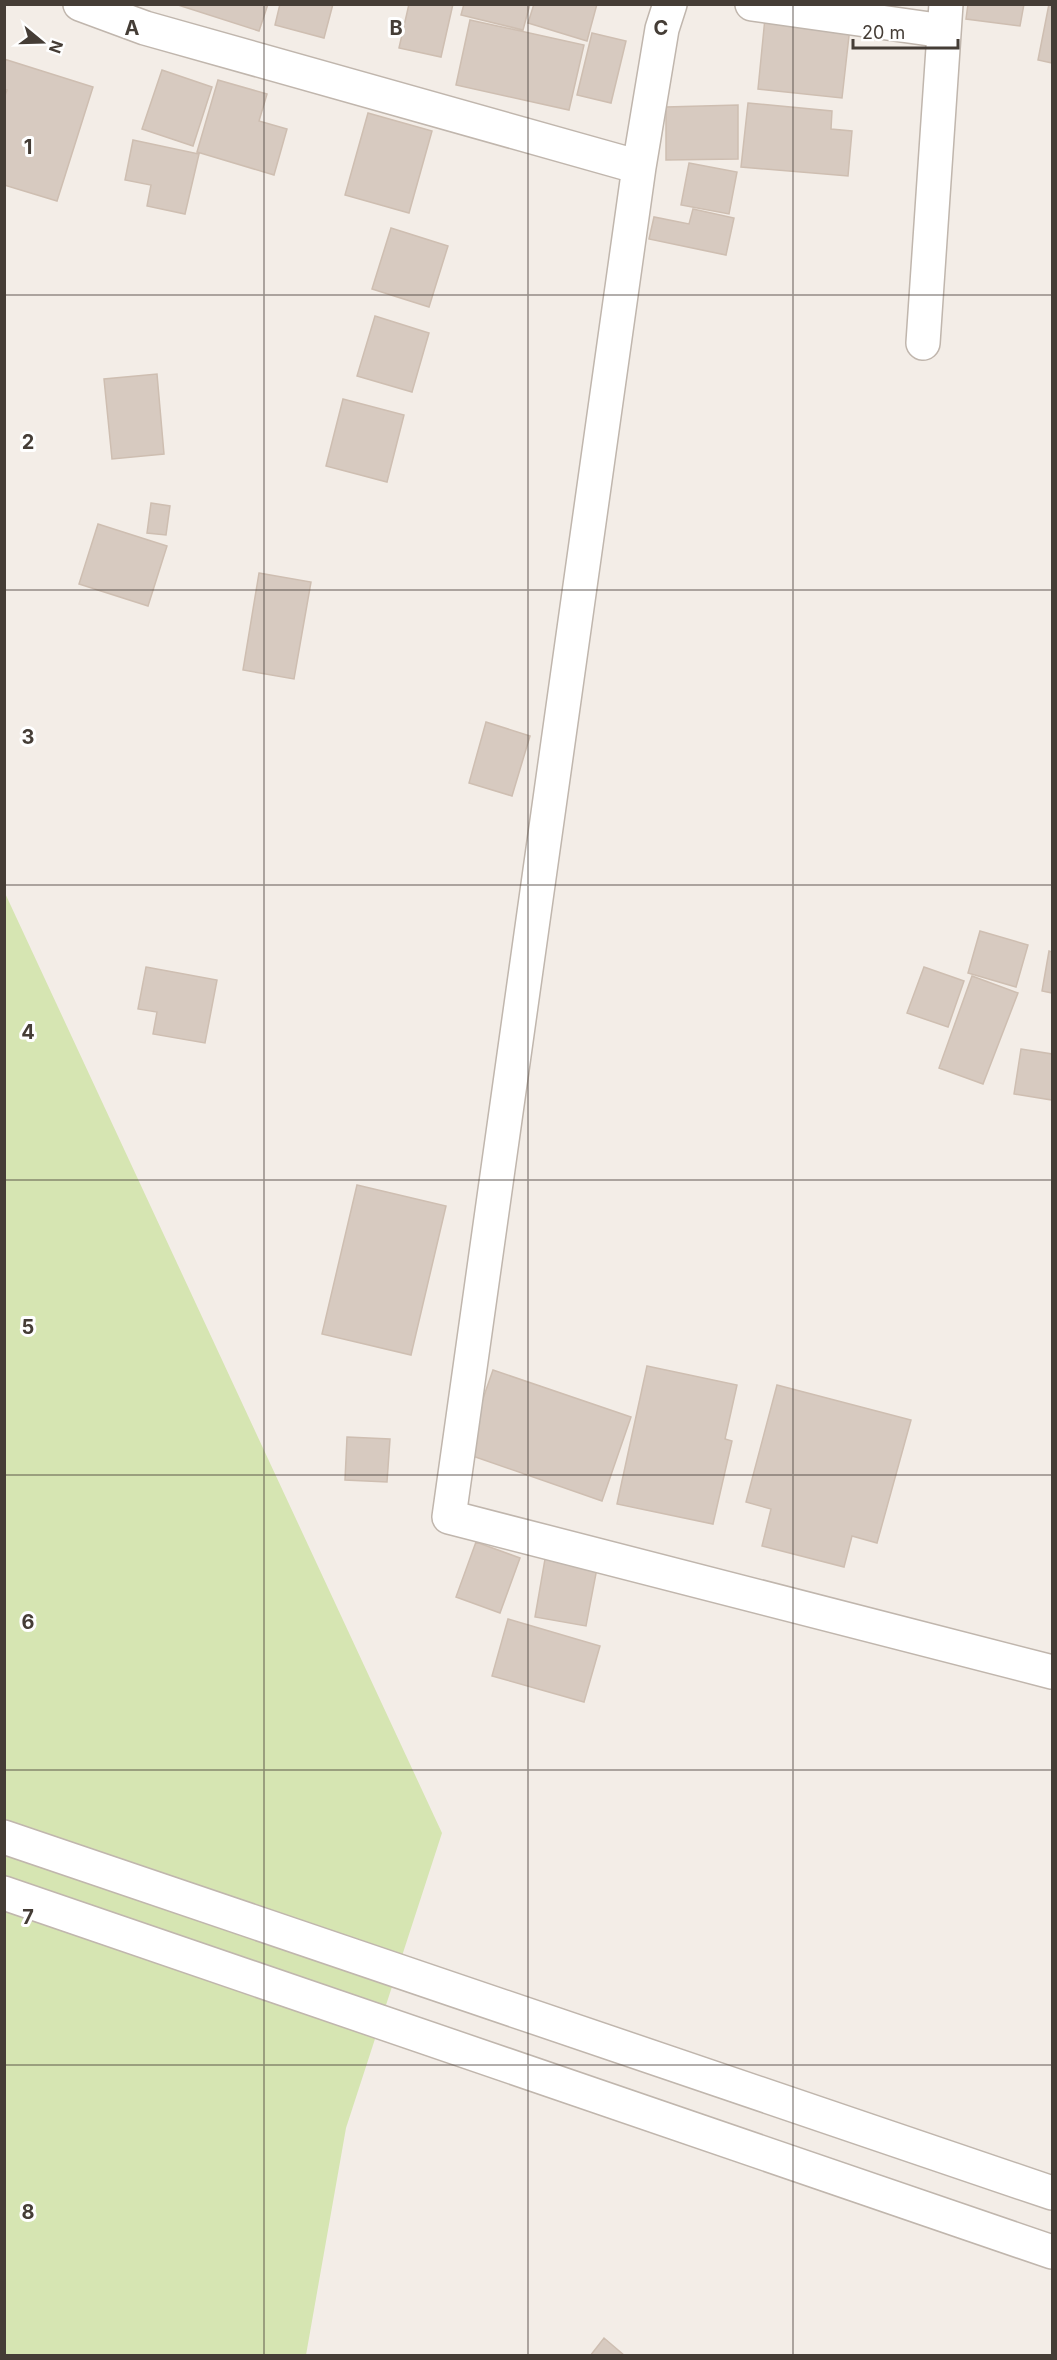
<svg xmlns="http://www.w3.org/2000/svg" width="1057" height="2360" font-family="Inter,sans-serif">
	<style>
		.green { fill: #d6e5b2 }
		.building { fill: #d7cac0; stroke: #cebeb1; stroke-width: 1.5 }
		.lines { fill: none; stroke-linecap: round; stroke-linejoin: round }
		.minor-casing { stroke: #c0b6ad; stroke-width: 36 }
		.tertiary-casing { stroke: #c0b6ad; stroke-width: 36 }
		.minor { stroke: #fff; stroke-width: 33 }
		.tertiary { stroke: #fff; stroke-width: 33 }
		.grid { fill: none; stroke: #453d36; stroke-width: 1.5; stroke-opacity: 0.55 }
		.grid-label { font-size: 20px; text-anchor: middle; font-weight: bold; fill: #453d36; stroke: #fff; stroke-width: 6; stroke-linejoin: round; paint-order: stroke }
	</style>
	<rect width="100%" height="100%" fill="#f3ede7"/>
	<path class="green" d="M4,891L442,1833L346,2128L306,2355H5Z"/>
	<path class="building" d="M175,4H268L259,31Z
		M280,4H333L324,38L275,25Z
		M409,4H453L441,57L399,48Z
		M464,4H530L523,30L461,15Z
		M534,4H597L587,41L528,23Z
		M968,4H1024L1020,26L966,19Z
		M1049,4H1052V63L1038,60Z
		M765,18L850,27L842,98L758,89Z
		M470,20L584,45L569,110L456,85Z
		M592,33L626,41L611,103L577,95Z
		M4,59L93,87L57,201L4,185V98L7,90L4,89Z
		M162,70L212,87L193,146L142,129Z
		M218,80L267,94L259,121L287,129L274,175L197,152Z
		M748,103L832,111L831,129L852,131L848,176L741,167Z
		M738,105V159L666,160V107Z
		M368,113L432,131L409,213L345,195Z
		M133,140L199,154L185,214L147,206L151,185L125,180Z
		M689,163L737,172L729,214L681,205Z
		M693,209L734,218L726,255L649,239L654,217L689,224Z
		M391,228L448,246L429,307L372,289Z
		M375,316L429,333L412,392L357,376Z
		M157,374L164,454L112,459L104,379Z
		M343,399L404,415L387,482L326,466Z
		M151,503L170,506L166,535L147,533Z
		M98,524L167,546L148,606L79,584Z
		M259,573L311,582L294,679L243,670Z
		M486,722L530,736L512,796L469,783Z
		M980,931L1028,945L1016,987L968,973Z
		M1049,951L1052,952V993L1042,991Z
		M146,967L217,980L205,1043L153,1034L157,1012L138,1009Z
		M924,967L964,981L948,1027L907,1013Z
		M972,976L1018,993L983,1084L939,1068Z
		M1021,1049L1052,1054V1100L1014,1094Z
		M357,1185L446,1206L411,1355L322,1334Z
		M647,1366L737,1385L725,1439L732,1441L713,1524L617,1504Z
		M493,1370L631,1417L602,1501L464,1453Z
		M777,1385L911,1420L877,1543L852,1536L844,1567L762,1546L771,1509L746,1502Z
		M347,1437L390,1439L387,1482L345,1480Z
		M476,1542L520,1558L500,1613L456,1597Z
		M545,1559L597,1568L586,1626L535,1617Z
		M508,1619L600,1646L584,1702L492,1676Z
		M604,2338L625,2356H590Z"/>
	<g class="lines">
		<defs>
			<path id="minor" d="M80,4L145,28L639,167
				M670,4L662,29L639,167L449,1517L1052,1672
				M752,4L944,31
				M923,343L946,4"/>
			<path id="tertiary" d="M4,1837L1052,2193
				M4,1893L1052,2252"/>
		</defs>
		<use href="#minor" class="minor-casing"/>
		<use href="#tertiary" class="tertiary-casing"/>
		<use href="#minor" class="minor"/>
		<use href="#tertiary" class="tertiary"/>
	</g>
	<path class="grid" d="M264,4V2356M528,4V2356M793,4V2356M4,295H1052M4,590H1052M4,885H1052M4,1180H1052M4,1475H1052M4,1770H1052M4,2065H1052"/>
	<g class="grid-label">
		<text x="132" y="35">A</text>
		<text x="396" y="35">B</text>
		<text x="661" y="35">C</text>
		<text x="28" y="154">1</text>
		<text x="28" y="449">2</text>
		<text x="28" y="744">3</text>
		<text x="28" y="1039">4</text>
		<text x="28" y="1334">5</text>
		<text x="28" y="1629">6</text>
		<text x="28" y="1924">7</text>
		<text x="28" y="2219">8</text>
	</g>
	<rect width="1057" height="2360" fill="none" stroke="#453d36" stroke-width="12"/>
	<g transform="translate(42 42) rotate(109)" stroke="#ffffff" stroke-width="4.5" paint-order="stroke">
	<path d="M0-4.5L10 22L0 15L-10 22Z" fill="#453d36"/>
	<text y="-9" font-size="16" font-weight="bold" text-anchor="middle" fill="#453d36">N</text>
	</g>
	<path d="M853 39v9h105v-9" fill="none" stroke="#453d36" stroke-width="3"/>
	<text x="862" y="39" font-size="18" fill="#453d36" stroke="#ffffff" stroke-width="4.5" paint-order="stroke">20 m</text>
</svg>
